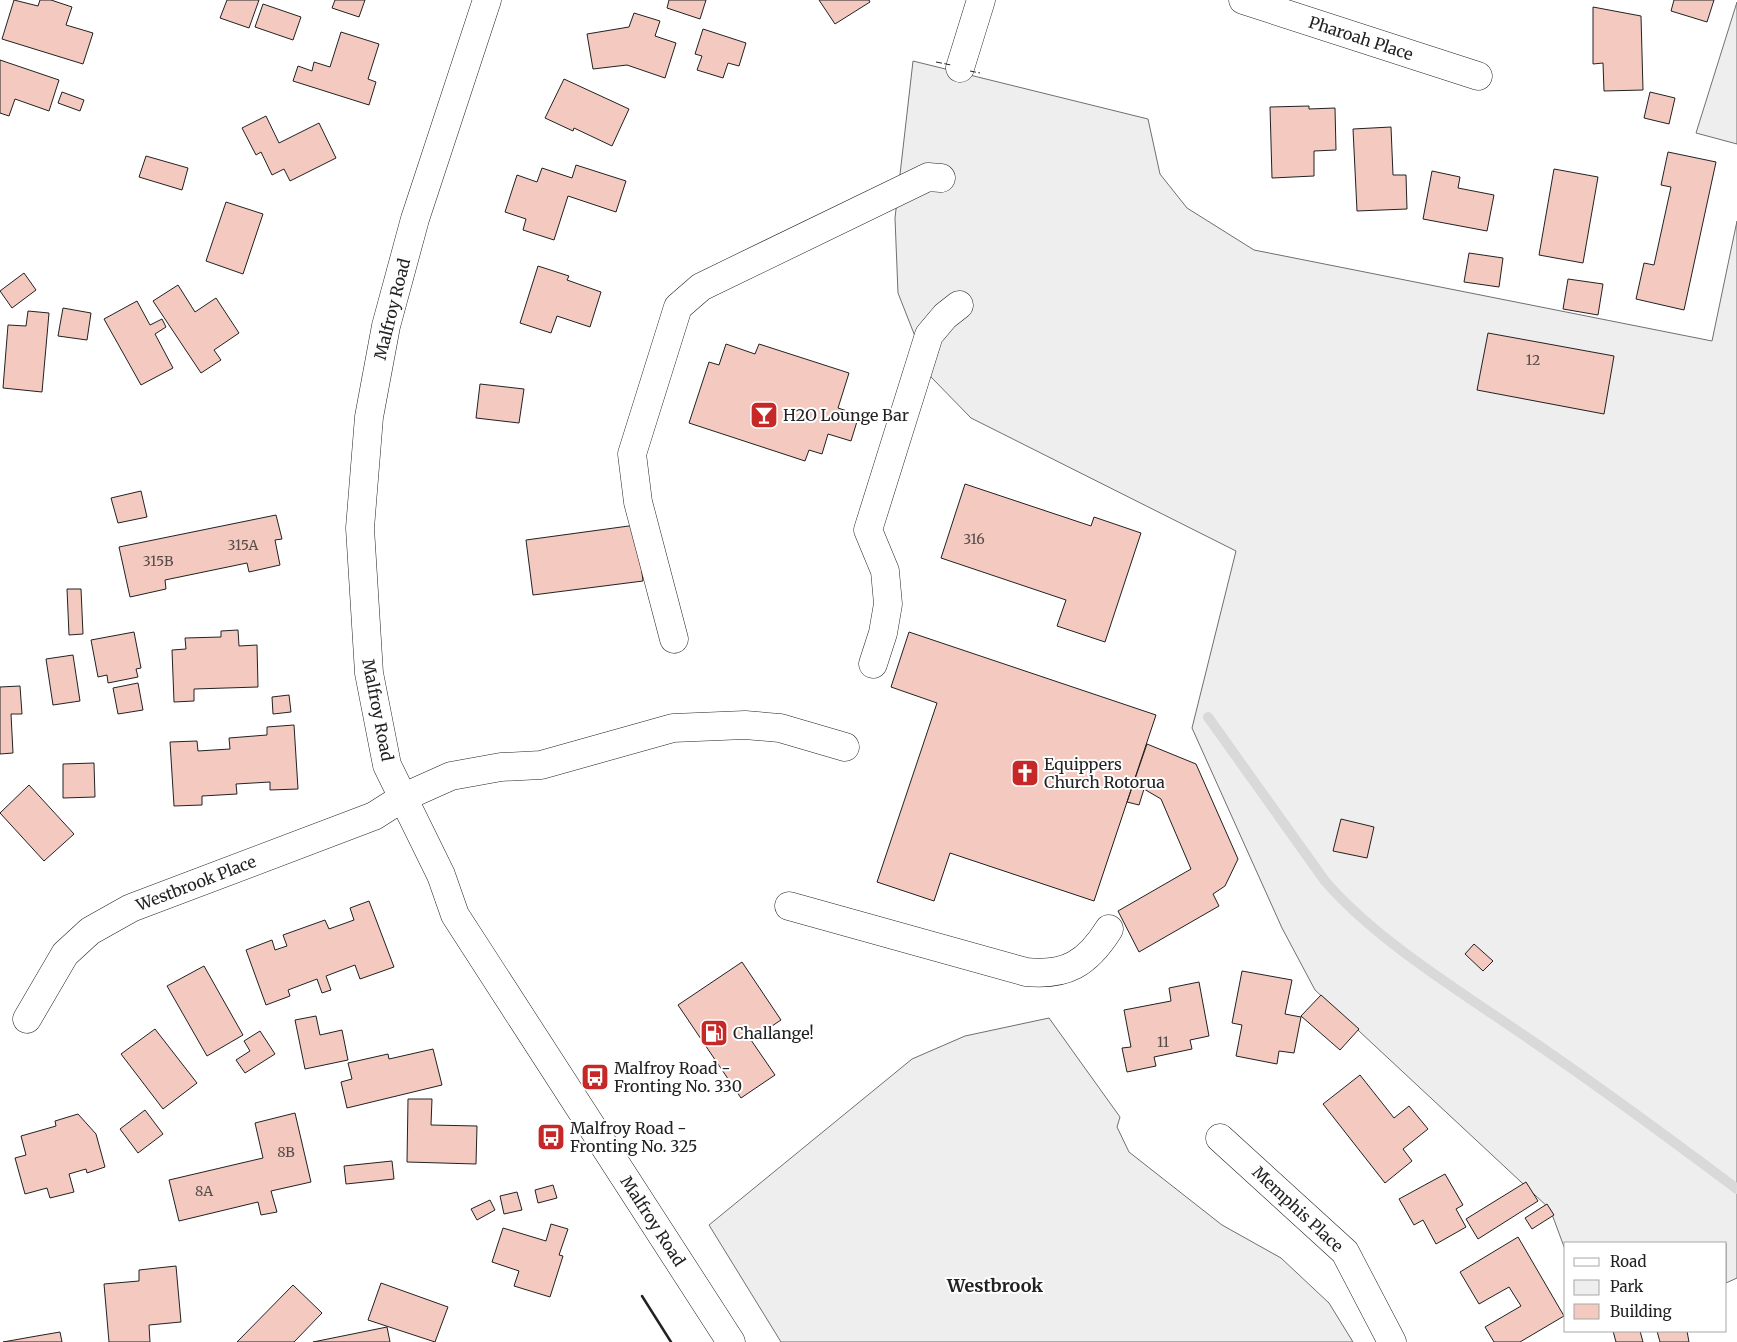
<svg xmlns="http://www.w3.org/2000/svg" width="1737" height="1342" font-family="Merriweather,serif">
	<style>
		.green { fill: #eee; stroke: #6f6f6f }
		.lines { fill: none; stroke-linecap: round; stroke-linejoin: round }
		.stream { stroke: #d9d9d9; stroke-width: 10 }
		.building { fill: #f3c9c0; stroke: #222 }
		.minor-casing { stroke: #222; stroke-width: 29 }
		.major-casing { stroke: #222; stroke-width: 29 }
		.minor { stroke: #fff; stroke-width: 28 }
		.major { stroke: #fff; stroke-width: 28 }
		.fence { stroke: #222; stroke-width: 1; stroke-dasharray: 6 2.5; stroke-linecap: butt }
		.wall { stroke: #222; stroke-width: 2.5 }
		.labels { text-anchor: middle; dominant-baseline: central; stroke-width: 4; stroke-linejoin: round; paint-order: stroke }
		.number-label { font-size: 14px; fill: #564c4a }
		.street-label { font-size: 16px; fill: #222; stroke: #fff }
		.poi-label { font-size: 16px; fill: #222; stroke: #fff; text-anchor: start }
		.neighbourhood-label { font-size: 18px; font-weight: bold; fill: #222; stroke: #fff }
	</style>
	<rect width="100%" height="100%" fill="#fff"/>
	<path class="green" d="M1737,2V144L1696,133Z
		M913,61L1148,119L1160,174L1187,208L1254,250L1712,341L1737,221V1278L1726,1283V1243H1566V1252L1550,1209L1315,990L1282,928L1192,728L1236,551L971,418L931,377L898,293L895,218Z
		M1049,1018L1120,1117L1117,1127L1129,1152L1222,1225L1281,1258L1329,1303L1353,1342H781L709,1225L912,1059L965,1036Z"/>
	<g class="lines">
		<path class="stream" d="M1208,717L1325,881C1375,939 1455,988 1519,1032C1593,1082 1665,1135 1737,1189"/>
	</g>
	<path class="building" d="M14,0L38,6L40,0H51L72,7L66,25L93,33L83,64L2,39Z
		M227,0H259L249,28L220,18Z
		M335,0H365L359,17L332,8Z
		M669,0H706L700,19L667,8Z
		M819,0H869L870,2L835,24Z
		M1674,0H1714L1707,22L1671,11Z
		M263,4L301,17L293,40L255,27Z
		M1593,7L1641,16L1643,90L1604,91L1603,63L1593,64Z
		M634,13L660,21L655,36L676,43L665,78L627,65L593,69L587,34L629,27Z
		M703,29L746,43L739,66L728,63L723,78L697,70L702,56L695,54Z
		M341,32L379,44L368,79L376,82L369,105L293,81L298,66L312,71L314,62L330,67Z
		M0,60L59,80L49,111L15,99L9,116L0,113Z
		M564,79L629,109L612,146L574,128L573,131L545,118Z
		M62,92L84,100L80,111L58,103Z
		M1650,92L1675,98L1669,124L1644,118Z
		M1309,106V109L1335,108L1336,150L1314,151V176L1272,178L1270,107Z
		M266,116L279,143L319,123L336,158L290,181L284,169L272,175L261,152L256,155L242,128Z
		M1391,127L1393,175H1406L1407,209L1357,211L1353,129Z
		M1668,152L1716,162L1684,310L1636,299L1644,263L1654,265L1671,187L1661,185Z
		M146,156L188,168L182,190L139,177Z
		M576,165L626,181L616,212L568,196L554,240L523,230L526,219L505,212L517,175L537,182L542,168L572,178Z
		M1554,169L1598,177L1583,263L1539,255Z
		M1432,171L1460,177L1458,188L1494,195L1487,231L1423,219Z
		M226,202L263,214L243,274L206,261Z
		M1469,253L1503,258L1499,287L1464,282Z
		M538,266L569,276L567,280L601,292L590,327L557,316L551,333L520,323Z
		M24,273L36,290L12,308L0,291Z
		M1568,279L1603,284L1598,315L1563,309Z
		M178,285L195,312L216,298L239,333L214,350L221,360L201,373L153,301Z
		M137,301L150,325L162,319L166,327L155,334L173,368L141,385L104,319Z
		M63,308L91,313L87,340L58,336Z
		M28,311L49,313L42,392L3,388L8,325L26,326Z
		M1488,333L1614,356L1604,414L1477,390Z
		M726,344L755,354L759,344L849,373L838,408L859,415L851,441L828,434L822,454L809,450L805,461L689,423L709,362L719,365Z
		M480,384L524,389L519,423L476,418Z
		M965,484L1091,526L1094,517L1141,533L1105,642L1057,626L1066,600L941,558Z
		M141,491L147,517L118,523L111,498Z
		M276,515L282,539L275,540L280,565L249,572L247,563L165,580L166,589L130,597L119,547Z
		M636,525L643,581L533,595L526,540Z
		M67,589H81L83,634L69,635Z
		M238,630L239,646L257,645L258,687L194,689V701L174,702L172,650L186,649L185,638L221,637V631Z
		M134,632L141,668L136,669L138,677L108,683L107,675L98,677L91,640Z
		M909,632L1156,715L1094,901L950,853L934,901L877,882L937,703L891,687Z
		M73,655L80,701L53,705L46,659Z
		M138,683L143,710L118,714L113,688Z
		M20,686L22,714H11L13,753L0,754V687Z
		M289,695L291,712L273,714L272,697Z
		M294,725L298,789L270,790V782L236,784L237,794L202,796V805L174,806L170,742L197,741L198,751L230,749L229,738L267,735V727Z
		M1147,744L1196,764L1238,859L1225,886L1213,894L1219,906L1139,952L1118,911L1191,869L1161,799L1144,789L1139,805L1127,802Z
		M94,763L95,797L63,798V764Z
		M29,785L74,834L44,861L0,813Z
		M1341,819L1374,827L1367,858L1333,851Z
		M369,901L394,967L360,979L355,965L326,976L331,990L322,993L317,979L288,990L290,996L266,1005L246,950L272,940L275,950L287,946L283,935L325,920L329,929L354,920L350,908Z
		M1474,944L1493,961L1483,971L1465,954Z
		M742,962L781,1020L751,1040L775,1075L741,1098L678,1005Z
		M204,966L243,1035L207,1056L167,986Z
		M1242,971L1292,980L1285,1014L1301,1017L1294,1053L1279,1051L1277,1064L1236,1056L1242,1025L1232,1023Z
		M1199,982L1209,1036L1190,1040L1192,1049L1154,1057L1156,1066L1127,1072L1122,1048L1131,1047L1124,1010L1171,1001L1169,988Z
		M1321,995L1359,1029L1340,1050L1301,1016Z
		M316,1016L320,1035L342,1030L348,1060L305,1069L295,1020Z
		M155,1029L197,1083L163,1109L121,1054Z
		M260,1031L275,1054L245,1073L236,1060L250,1051L244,1041Z
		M433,1049L442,1085L347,1108L341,1082L352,1079L348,1063L388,1054L389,1059Z
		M1360,1075L1394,1118L1409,1106L1428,1129L1403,1149L1412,1161L1385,1183L1323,1104Z
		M408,1099H432L431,1125L477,1126L476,1164L407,1162Z
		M145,1110L163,1134L138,1153L120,1129Z
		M295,1113L311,1182L271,1191L277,1212L261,1215L258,1202L179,1221L169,1180L263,1158L255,1123Z
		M78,1114L96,1134L105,1167L87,1173L86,1169L69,1174L74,1192L50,1198L47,1188L25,1194L15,1158L26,1155L21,1136L56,1126L55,1121Z
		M392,1161L394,1179L346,1184L344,1166Z
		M1445,1174L1463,1205L1456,1209L1466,1227L1436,1244L1423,1220L1414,1225L1399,1199Z
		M1526,1182L1538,1201L1478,1239L1466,1219Z
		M553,1185L557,1198L538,1203L535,1190Z
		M517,1192L522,1210L504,1214L500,1196Z
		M490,1200L495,1210L477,1220L471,1209Z
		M1547,1204L1554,1215L1532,1229L1525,1218Z
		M551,1224L568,1229L559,1255L563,1256L550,1297L514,1286L519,1271L492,1262L503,1228L546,1241Z
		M1518,1237L1564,1316L1520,1342H1494L1485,1327L1521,1306L1509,1287L1479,1304L1460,1272Z
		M176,1266L181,1322L149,1325L150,1342H109L104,1284L139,1281V1270Z
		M381,1283L448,1307L435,1342L368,1320Z
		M293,1285L322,1313L294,1342H237Z
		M387,1327L390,1342H313Z
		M1613,1331H1640L1643,1342H1616Z
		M1657,1331H1687L1689,1342H1660Z
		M60,1332L62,1342H3L31,1337Z"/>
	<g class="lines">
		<defs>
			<path id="minor" d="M1243,0L1478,76
				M960,68L981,0
				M674,639L638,502L632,454L678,307L701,287L928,177L941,178
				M873,664L883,633L888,604L885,571L868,530L929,335L945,316L959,305
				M789,906L1026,972C1066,976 1087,964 1109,929
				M27,1019L65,954L90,931L131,908L374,816L404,797L451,776L501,767L541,765L673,728L745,725L780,728L845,747
				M1220,1138L1345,1252L1392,1342"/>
			<path id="major" d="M487,0L415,219L386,326L369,417L360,528L369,673L387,765L441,875L455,915L731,1342"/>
		</defs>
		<use href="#minor" class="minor-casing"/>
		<use href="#major" class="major-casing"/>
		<use href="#minor" class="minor"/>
		<use href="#major" class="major"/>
		<path class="fence" d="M936,62L951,65
			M970,71L980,73"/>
		<path class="wall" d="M642,1296L671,1342"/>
	</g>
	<defs>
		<symbol id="bar-square" viewBox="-11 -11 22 22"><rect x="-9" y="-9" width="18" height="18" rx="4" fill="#c62828" stroke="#fff"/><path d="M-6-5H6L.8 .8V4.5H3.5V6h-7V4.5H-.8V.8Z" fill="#fff"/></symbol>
		<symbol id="church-square" viewBox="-11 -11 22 22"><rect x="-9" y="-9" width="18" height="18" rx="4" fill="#c62828" stroke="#fff"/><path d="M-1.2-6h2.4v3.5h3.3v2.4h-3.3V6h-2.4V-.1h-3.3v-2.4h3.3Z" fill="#fff"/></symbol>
		<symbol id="fuel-square" viewBox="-11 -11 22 22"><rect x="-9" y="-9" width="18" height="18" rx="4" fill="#c62828" stroke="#fff"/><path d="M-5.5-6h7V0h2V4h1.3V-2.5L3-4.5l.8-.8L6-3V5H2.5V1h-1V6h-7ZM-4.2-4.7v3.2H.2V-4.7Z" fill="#fff"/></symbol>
		<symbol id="bus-square" viewBox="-11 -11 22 22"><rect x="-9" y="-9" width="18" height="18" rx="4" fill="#c62828" stroke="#fff"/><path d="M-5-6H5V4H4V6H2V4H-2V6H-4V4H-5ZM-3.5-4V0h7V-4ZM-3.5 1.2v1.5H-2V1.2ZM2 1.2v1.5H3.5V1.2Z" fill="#fff"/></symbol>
	</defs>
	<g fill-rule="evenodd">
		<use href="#bar-square" x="748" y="399" width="32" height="32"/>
		<use href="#church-square" x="1009" y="757" width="32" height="32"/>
		<use href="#fuel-square" x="698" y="1017" width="32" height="32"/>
		<use href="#bus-square" x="579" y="1061" width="32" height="32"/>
		<use href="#bus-square" x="535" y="1121" width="32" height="32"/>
	</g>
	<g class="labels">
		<g class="number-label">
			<text x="1533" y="360">12</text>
			<text x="974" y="539">316</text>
			<text x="243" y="545">315A</text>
			<text x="158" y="561">315B</text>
			<text x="1163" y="1042">11</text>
			<text x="286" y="1152">8B</text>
			<text x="204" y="1191">8A</text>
		</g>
		<g class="street-label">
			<text transform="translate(1361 38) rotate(18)">Pharoah Place</text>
			<text transform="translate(392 309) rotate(-76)">Malfroy Road</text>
			<text transform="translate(378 710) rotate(79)">Malfroy Road</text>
			<text transform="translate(196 883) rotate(-21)">Westbrook Place</text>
			<text transform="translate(1298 1209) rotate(43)">Memphis Place</text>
			<text transform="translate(653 1221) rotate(57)">Malfroy Road</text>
		</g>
		<g class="poi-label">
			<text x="783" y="415">H2O Lounge Bar</text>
			<text x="1044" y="764">Equippers<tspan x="1044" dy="18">Church Rotorua</tspan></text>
			<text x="733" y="1033">Challange!</text>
			<text x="614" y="1068">Malfroy Road -<tspan x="614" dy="18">Fronting No. 330</tspan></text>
			<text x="570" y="1128">Malfroy Road -<tspan x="570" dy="18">Fronting No. 325</tspan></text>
		</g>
		<g class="neighbourhood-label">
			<text x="995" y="1285">Westbrook</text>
		</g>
	</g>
	<rect x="1564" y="1242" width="162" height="90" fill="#ffffff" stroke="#a7a7a7"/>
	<rect x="1574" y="1258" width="25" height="8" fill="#ffffff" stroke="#a7a7a7"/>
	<text x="1610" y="1267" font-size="15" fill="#222222">Road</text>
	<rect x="1574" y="1280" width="25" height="15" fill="#eeeeee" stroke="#a7a7a7"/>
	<text x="1610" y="1292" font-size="15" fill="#222222">Park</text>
	<rect x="1574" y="1304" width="25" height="15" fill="#f3c9c0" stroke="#a7a7a7"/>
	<text x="1610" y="1317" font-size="15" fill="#222222">Building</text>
</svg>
